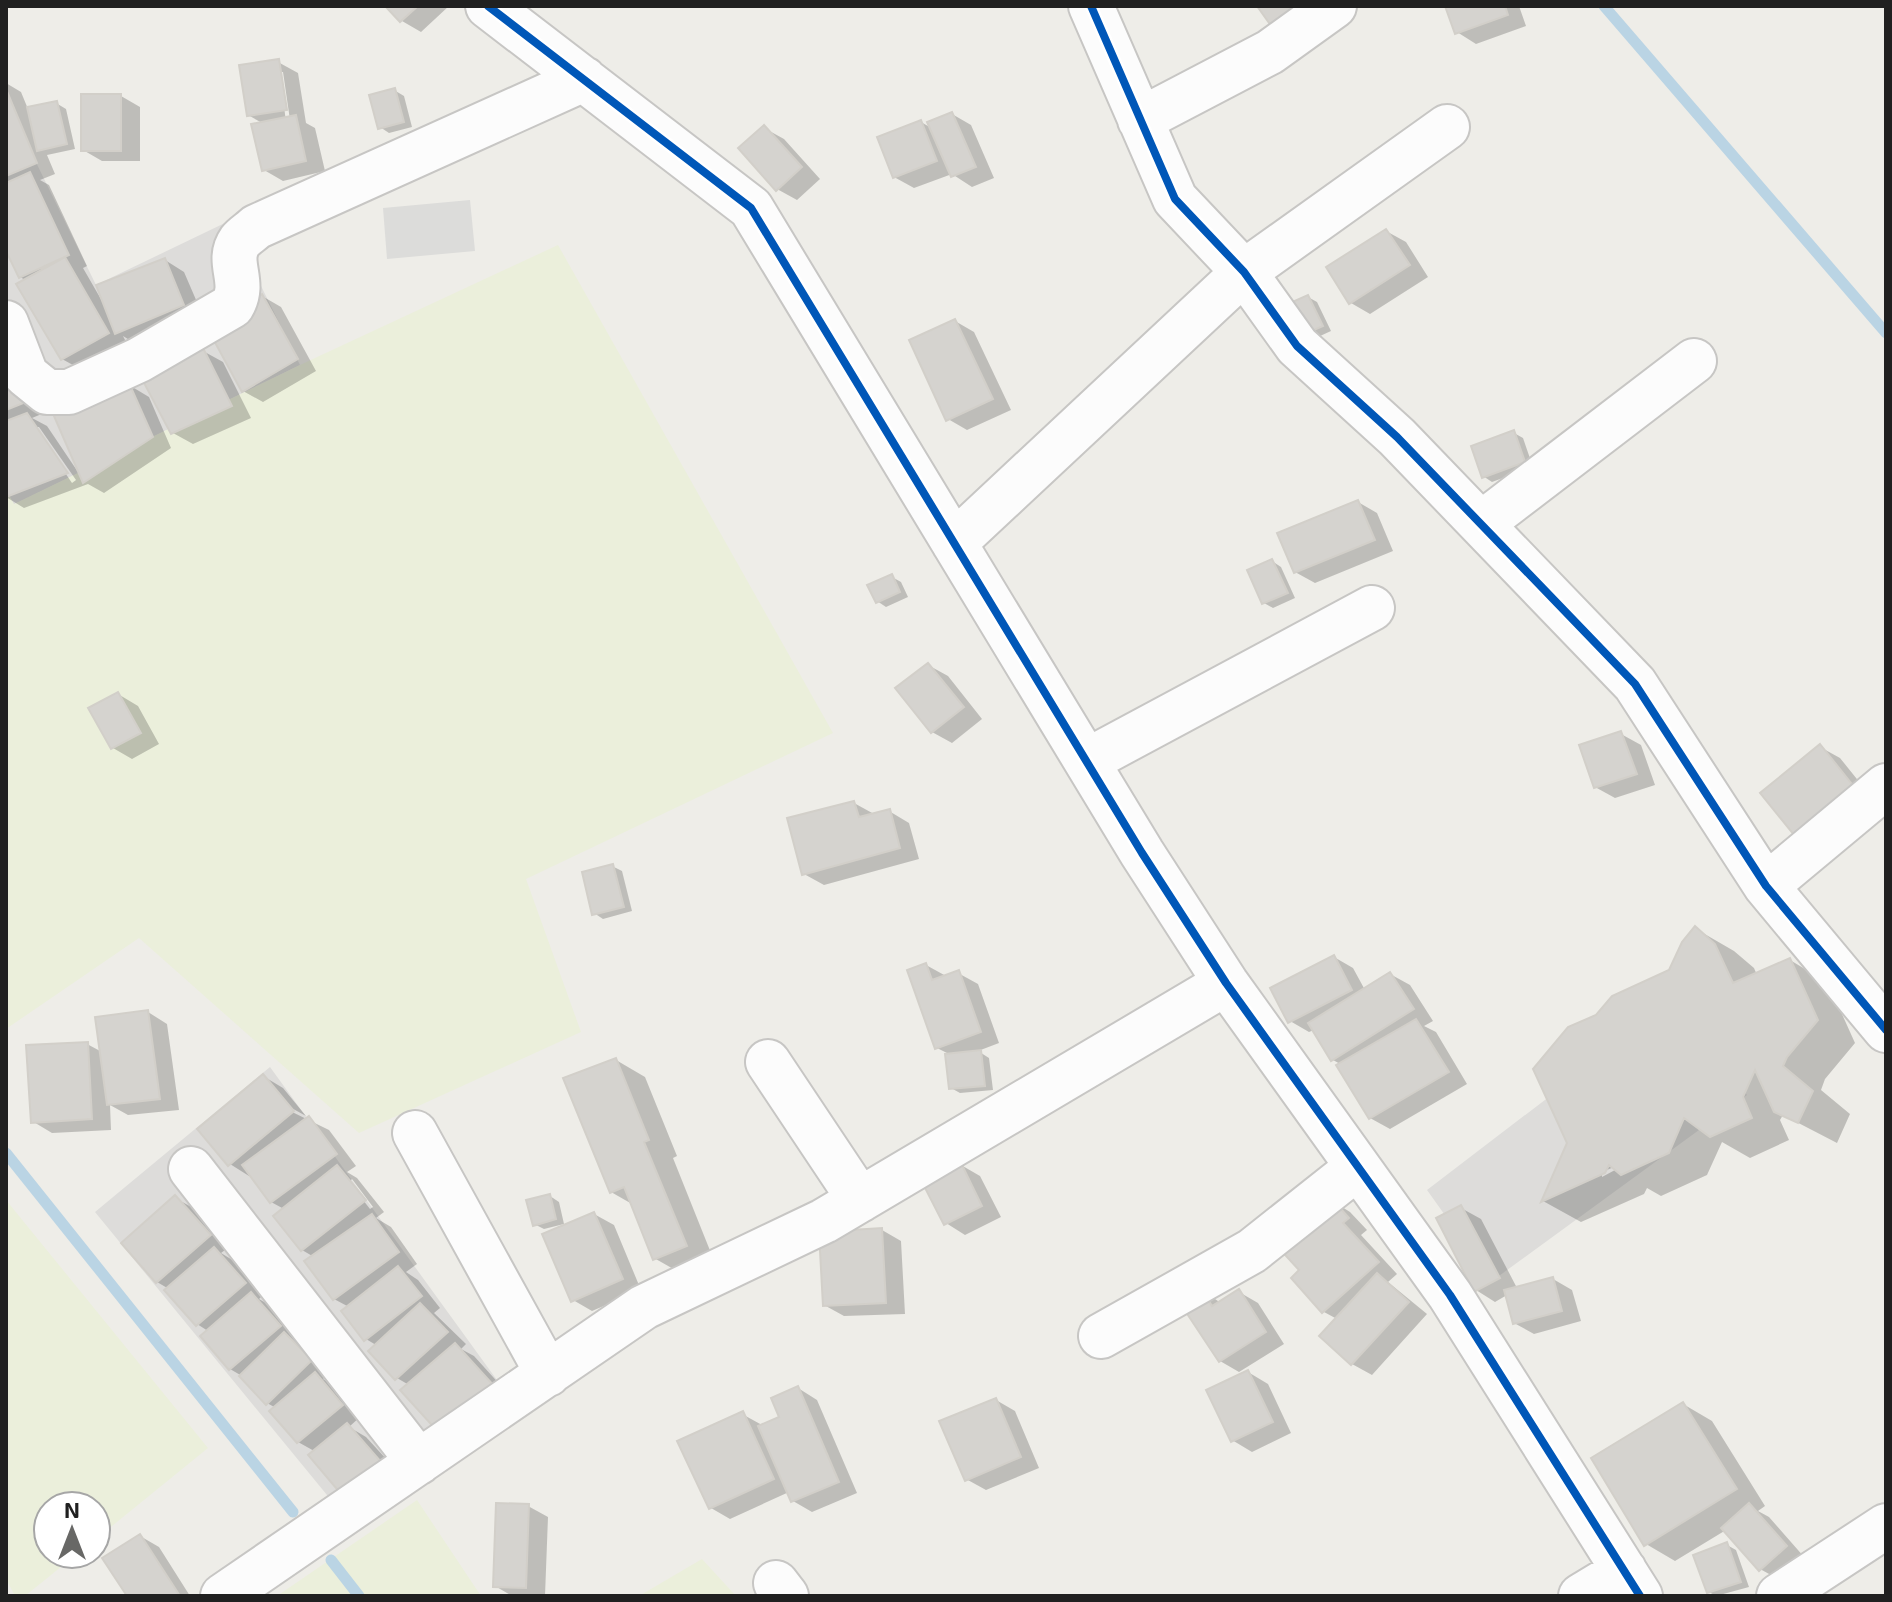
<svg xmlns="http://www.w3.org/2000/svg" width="1892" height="1602" font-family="'Exo 2',sans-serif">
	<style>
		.residential { fill: #dddcda }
		.religious { fill: #dcdcda }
		.farmland { fill: #ebefdb }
		.shadow { fill: #0003; fill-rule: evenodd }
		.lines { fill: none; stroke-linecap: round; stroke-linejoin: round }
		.stream { stroke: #bad4e4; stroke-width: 11 }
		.building { fill: #d5d3cf; stroke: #d2cfc9; stroke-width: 2 }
		.minor-casing { stroke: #c7c6c4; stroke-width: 48 }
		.minor { stroke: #fcfcfc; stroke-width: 44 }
		.cycleway-casing { stroke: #fff; stroke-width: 13 }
		.cycleway { stroke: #0057b8; stroke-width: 8 }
	</style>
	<rect width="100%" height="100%" fill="#eeede8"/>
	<path class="residential" d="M6,101L96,285L229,221L300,365L13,505L6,489Z
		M1677,999L1747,1095L1492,1281L1427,1190Z
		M270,1067L502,1387L336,1506L95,1212Z"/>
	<path class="religious" d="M470,200L475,251L387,259L383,208Z"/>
	<path class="farmland" d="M558,245L833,733L526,879L581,1032L359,1133L139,938L6,1029V490L14,504L300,365Z
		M6,1200L208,1448L96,1539V1506H48V1554H77L25,1596H15L6,1579Z
		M417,1500L481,1596H277Z
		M702,1559L736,1596H639Z"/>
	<path class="shadow" d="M388,6H449L421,32L402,21Z
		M1447,6H1519L1526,26L1476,44L1457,32Z
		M278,62L298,73L306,123L315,128L325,171L283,181L264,170V124L248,115ZM279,72H283L290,120L286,121Z
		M6,83L21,92L28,109L56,103L66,109L75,149L47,155L55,174L40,180L49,185L87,266L83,268L102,301L165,260L184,272L203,316L136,344L123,336L127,344L82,370L62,359L27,281L20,277L6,247Z
		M394,90L404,96L412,127L389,133L380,127Z
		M121,96L140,107V161H102L83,150Z
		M952,114L971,125L994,178L972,187L952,174L914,188L894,177L921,122L933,129Z
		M764,128L784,139L820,179L797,200L777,189Z
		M1386,231L1406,242L1428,277L1370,314L1351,303Z
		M262,296L281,307L316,371L263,402L243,391Z
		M1308,297L1317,302L1331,331L1307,342Z
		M6,312L44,413L32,418L47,426L78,472L129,385L149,397L171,448L104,493L88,484L24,508L6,497ZM34,427H39L76,480L72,483Z
		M955,321L974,332L1011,410L967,430L948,419Z
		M203,351L223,362L251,418L193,444L173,433Z
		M1514,433L1523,438L1533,467L1492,482L1483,476Z
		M1358,502L1377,513L1393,551L1315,583L1295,572Z
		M1272,561L1281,567L1295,598L1273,608L1264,603Z
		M892,577L901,582L908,597L886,607L877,601Z
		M928,665L948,676L982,719L952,743L932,732Z
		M118,694L138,706L159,744L132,759L113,748Z
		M1621,734L1641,745L1655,785L1615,798L1595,787Z
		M1820,747L1840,758L1877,804L1820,851Z
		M854,803L874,814L889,811L909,823L919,859L824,885L804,874Z
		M612,866L622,871L632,911L603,919L594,913Z
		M1696,929L1734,951L1754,968L1757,975L1790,960L1828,983L1855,1043L1825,1079L1821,1090L1850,1114L1837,1143L1783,1115L1780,1120L1789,1140L1750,1158L1722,1142L1707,1175L1661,1196L1647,1188L1644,1194L1581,1222L1543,1201L1569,1143L1598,1016L1671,971ZM1614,1167L1615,1170L1602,1177V1172Z
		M1334,957L1353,968L1365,990L1390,974L1410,985L1433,1021L1424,1026L1436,1032L1467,1084L1390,1129L1370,1118L1342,1065L1333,1060L1314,1030L1309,1032L1290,1021Z
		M926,965L946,976L958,973L978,984L999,1043L978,1051L989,1058L993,1090L960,1093L951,1088L947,1053L937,1048Z
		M148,1012L167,1024L179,1110L128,1115L110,1105L111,1130L52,1133L32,1121L87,1044L102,1052Z
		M616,1060L645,1077L677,1156L673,1158L715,1263L684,1275L654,1258L632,1204L611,1192Z
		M263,1076L283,1088L306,1116L286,1105L284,1108L329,1130L356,1166L347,1172L357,1178L384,1212L376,1218L391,1227L417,1264L406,1272L418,1280L440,1308L434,1313L466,1344L461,1349L474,1356L513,1399L409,1385L397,1378L376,1345L366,1339L349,1307L334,1299L314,1257L302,1250L284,1209L271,1202L251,1174L249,1176L230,1164ZM352,1179L373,1207L370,1209L349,1182Z
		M961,1165L980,1176L1001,1217L965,1235L946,1223Z
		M550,1196L559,1202L564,1224L544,1229L534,1224Z
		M175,1198L195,1209L229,1247L221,1253L234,1261L264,1294L259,1299L271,1306L299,1338L295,1341L304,1346L330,1372L323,1379L335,1386L361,1416L349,1427L366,1437L399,1473L316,1452L298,1442L276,1408L267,1403L242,1376L230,1369L208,1331L197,1324L169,1289L157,1282Z
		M1331,1200L1350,1212L1367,1230L1361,1235L1397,1274L1388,1282L1427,1314L1372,1375L1352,1364L1337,1319L1324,1312L1293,1278L1302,1270Z
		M1461,1208L1481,1219L1517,1288L1553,1279L1572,1290L1581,1321L1534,1334L1514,1323L1507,1295L1495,1302L1476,1290Z
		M594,1214L614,1225L641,1290L592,1311L573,1300Z
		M882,1230L901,1241L905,1314L844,1316L824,1305Z
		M1200,1289L1221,1303L1239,1292L1258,1303L1284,1344L1239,1372L1220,1361Z
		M1248,1372L1268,1384L1291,1433L1252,1452L1232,1440Z
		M798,1388L817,1400L857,1493L812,1512L793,1501L789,1492L730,1519L711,1508L742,1414L762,1425L781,1418Z
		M996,1400L1015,1411L1039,1468L986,1490L966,1479Z
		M1683,1404L1712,1421L1765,1506L1758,1511L1769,1517L1805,1558L1780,1580L1760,1569L1726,1530L1675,1561L1646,1544Z
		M528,1506L548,1517L545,1596H512L495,1586Z
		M140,1536L159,1547L190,1596H129Z
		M1727,1545L1736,1550L1749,1587L1716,1596L1709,1592Z"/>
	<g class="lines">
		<path class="stream" d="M1604,6L1886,333
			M6,1153L293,1512
			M331,1560L359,1596"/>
	</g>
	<path class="building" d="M385,6H418L400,22Z
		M1257,6H1301L1272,27Z
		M1445,6H1505L1508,15L1455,34Z
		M279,59L287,110L247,116L239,65Z
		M395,88L404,122L378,129L369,95Z
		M6,89L37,163L6,176Z
		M81,94H121V151H81Z
		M57,101L67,144L37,151L27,107Z
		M952,112L976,167L951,177L927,122Z
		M296,115L306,161L262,171L251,124Z
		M921,120L937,161L893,178L877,137Z
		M764,125L802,167L776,191L738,148Z
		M30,172L69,255L19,278L6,251V183Z
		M1386,229L1410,265L1349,304L1326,267Z
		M65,257L109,333L61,360L16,284Z
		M165,258L184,305L115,334L96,285Z
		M262,294L298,359L242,392L206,326Z
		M1308,295L1323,326L1296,338L1281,307Z
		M955,319L993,399L946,421L909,340Z
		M203,348L232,406L171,434L143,381Z
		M6,358L26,402L6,410Z
		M129,383L153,437L83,483L54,416Z
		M27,413L68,473L6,497V421Z
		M1514,430L1525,462L1482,478L1471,446Z
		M1358,500L1375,540L1294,573L1277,533Z
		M1272,559L1288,593L1262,604L1247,570Z
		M892,574L900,592L876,603L867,585Z
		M928,663L964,707L931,733L895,688Z
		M118,692L141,733L111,749L88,708Z
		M1621,731L1637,774L1594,788L1579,745Z
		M1820,744L1859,793L1799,841L1760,793Z
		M854,801L859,817L890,809L900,848L802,875L787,818Z
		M613,864L624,907L592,915L582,872Z
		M1695,926L1715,944L1733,983L1790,958L1818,1020L1787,1057L1783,1066L1813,1091L1798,1123L1774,1112L1755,1070L1743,1097L1752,1118L1710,1137L1684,1118L1669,1153L1621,1175L1609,1165L1605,1173L1541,1202L1567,1143L1533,1069L1568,1027L1596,1015L1612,996L1669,970L1682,942Z
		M1334,955L1352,990L1288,1023L1270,988Z
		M926,963L932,980L959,970L981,1032L935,1049L907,970Z
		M1390,972L1414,1009L1331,1061L1308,1023Z
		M148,1010L160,1099L107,1105L95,1017Z
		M1416,1019L1449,1072L1369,1119L1336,1065Z
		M88,1042L92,1119L31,1123L26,1045Z
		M981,1050L985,1086L949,1089L945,1054Z
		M616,1058L649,1140L644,1142L687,1246L653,1260L624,1187L610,1193L563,1078Z
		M263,1074L294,1111L228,1166L197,1129Z
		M309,1116L337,1154L270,1203L242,1165Z
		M961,1163L982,1206L944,1225L922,1182Z
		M337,1165L366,1200L301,1251L273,1216Z
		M550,1194L556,1219L533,1226L526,1200Z
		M175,1195L211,1235L156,1283L121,1243Z
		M1331,1198L1349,1218L1343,1223L1379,1262L1322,1313L1291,1278L1299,1270L1277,1246Z
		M1461,1205L1500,1278L1474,1292L1436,1218Z
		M594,1212L623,1279L571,1302L542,1234Z
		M372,1214L399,1252L333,1300L304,1261Z
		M882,1228L886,1303L823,1306L819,1232Z
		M214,1247L246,1283L196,1326L164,1290Z
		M398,1266L422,1296L364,1341L341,1311Z
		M1377,1273L1409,1302L1351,1365L1319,1336Z
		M1553,1277L1562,1311L1513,1324L1504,1290Z
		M1200,1286L1212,1306L1239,1289L1266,1332L1219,1362L1178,1300Z
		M251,1292L281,1326L229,1370L200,1336Z
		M420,1303L448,1332L395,1380L368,1351Z
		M284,1332L312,1360L266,1405L239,1376Z
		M455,1343L495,1387L441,1435L400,1390Z
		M1248,1370L1273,1422L1231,1442L1206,1390Z
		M315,1372L343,1405L297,1443L269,1411Z
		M798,1386L839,1482L791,1502L758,1426L779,1417L771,1398Z
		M996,1398L1021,1457L965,1481L939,1421Z
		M1683,1402L1737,1489L1644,1546L1591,1458Z
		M743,1411L774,1479L709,1509L677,1441Z
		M347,1423L381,1462L342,1495L308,1455Z
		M496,1503L529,1504L526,1588L493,1587Z
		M1749,1503L1787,1546L1759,1571L1721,1528Z
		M140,1534L180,1596H127L102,1558Z
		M1727,1542L1741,1582L1707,1593L1693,1555Z"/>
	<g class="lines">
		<defs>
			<path id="minor" d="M488,6L751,208L1142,853L1226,983L1450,1295L1640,1596
				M1091,6L1175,199L1244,272L1297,346L1397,437L1635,684L1766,886L1886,1030
				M1140,120L1270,52L1334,6
				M6,323L26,375L47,392H69L139,360L232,306C247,282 225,262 240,241C244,236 251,232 256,227L584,79
				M1481,524L1694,361
				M954,543L1244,272L1447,127
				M1087,761L1372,608
				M1766,886L1886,786
				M768,1062L860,1200
				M415,1133L548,1374
				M191,1169L419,1462
				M1101,1336L1252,1251L1358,1167
				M776,1583L786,1596
				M223,1596L644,1307L824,1221L1226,983
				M1581,1596L1624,1570
				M1779,1596L1886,1526"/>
		</defs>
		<use href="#minor" class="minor-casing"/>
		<use href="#minor" class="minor"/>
		<defs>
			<path id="cycleway" d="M488,6L751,208L1142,853L1226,983L1450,1295L1640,1596
				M1091,6L1175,199L1244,272L1297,346L1397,437L1635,684L1766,886L1886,1030"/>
		</defs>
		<use href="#cycleway" class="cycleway-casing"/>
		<use href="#cycleway" class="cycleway"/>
	</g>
	<rect width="1892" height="1602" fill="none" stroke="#202020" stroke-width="16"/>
	<g transform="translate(72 1530)"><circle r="38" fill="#ffffff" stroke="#a6a6a6" stroke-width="2"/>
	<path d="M0-6L14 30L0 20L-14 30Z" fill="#686866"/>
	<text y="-12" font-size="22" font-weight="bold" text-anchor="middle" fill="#202020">N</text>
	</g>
</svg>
